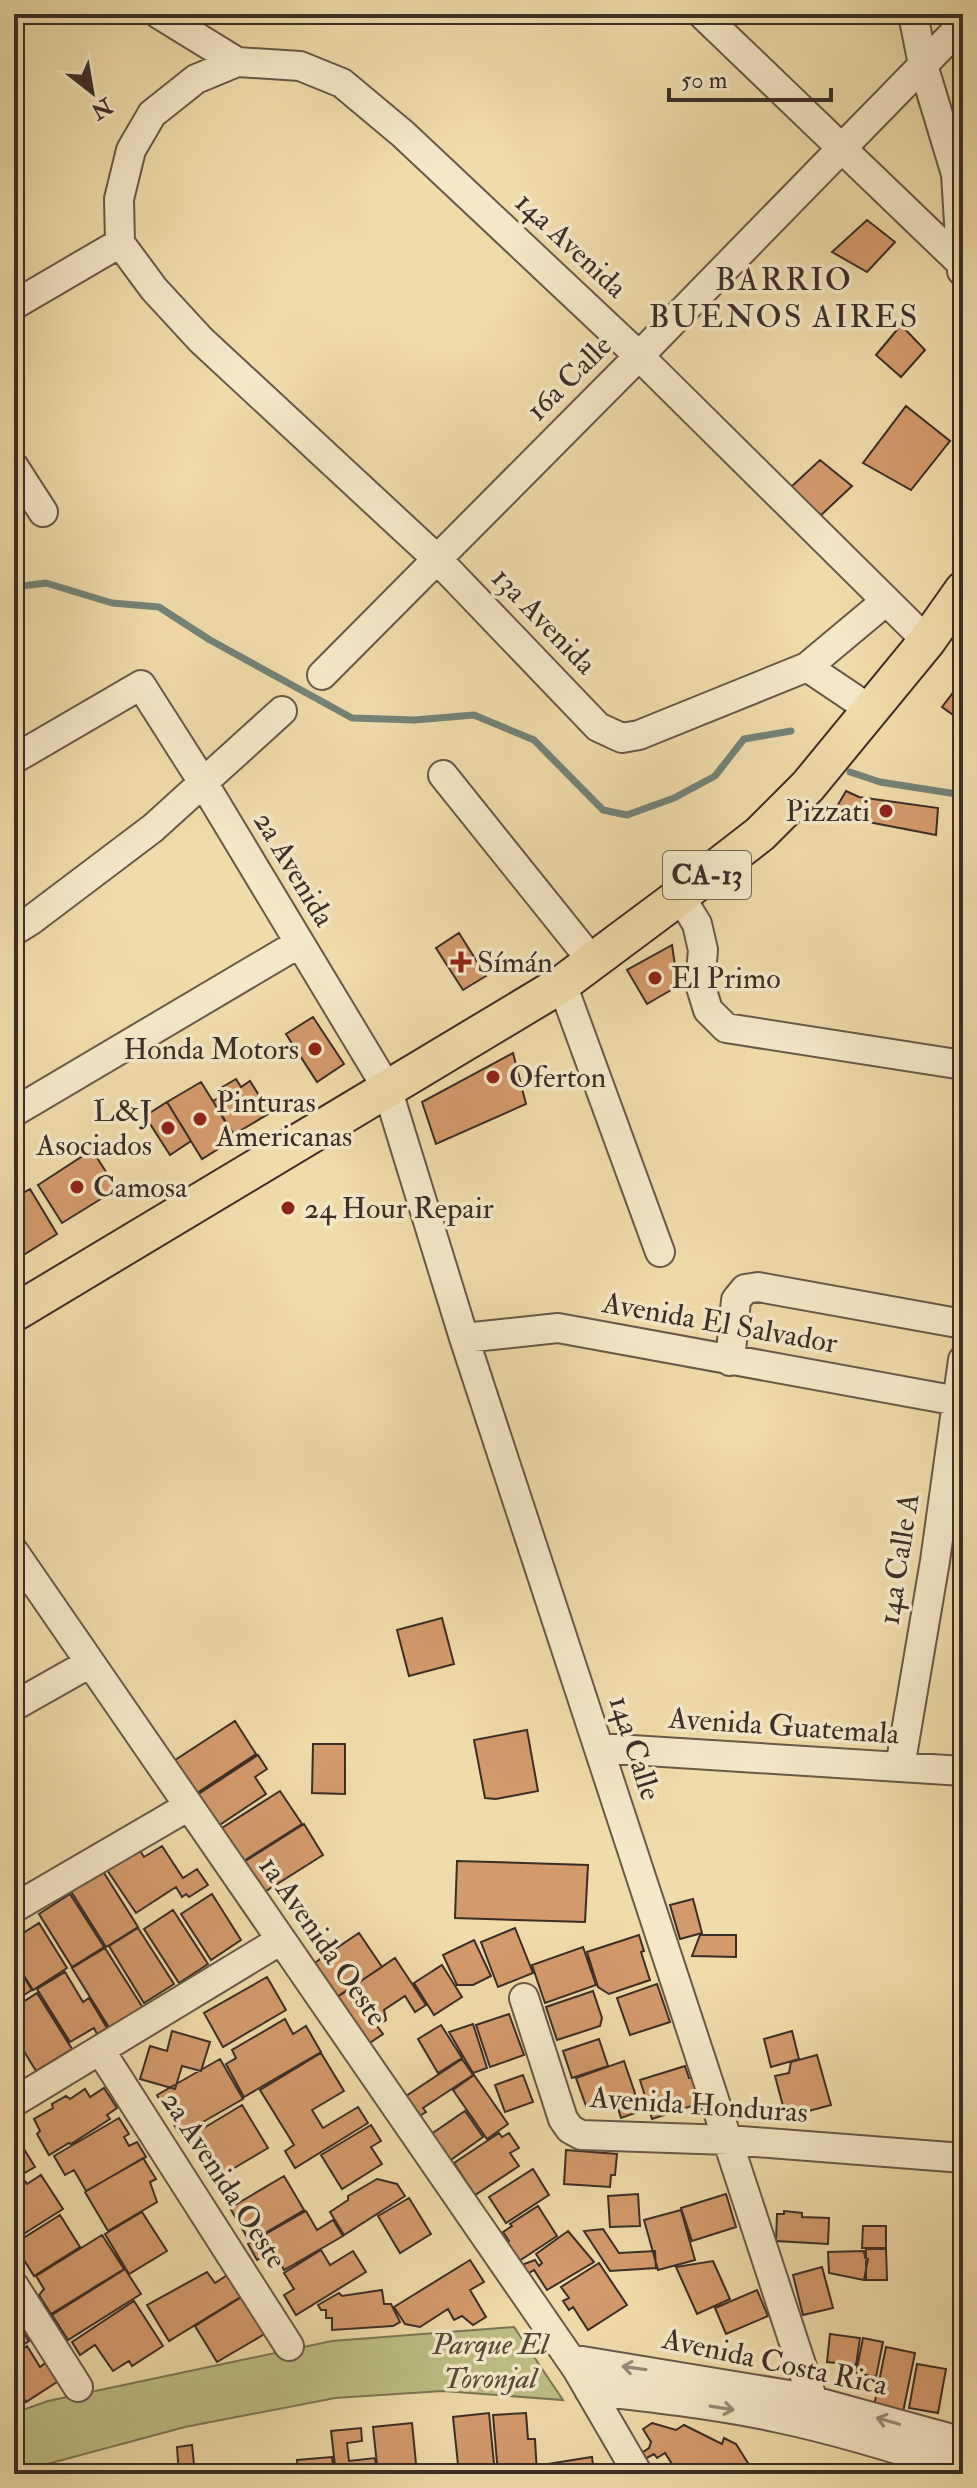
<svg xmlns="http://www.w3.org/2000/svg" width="977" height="2488" font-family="'IM FELL Double Pica',serif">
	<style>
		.green { fill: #bebe86; stroke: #7c7656; stroke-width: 2 }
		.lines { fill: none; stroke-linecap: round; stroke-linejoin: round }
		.stream { stroke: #748377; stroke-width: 7 }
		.building { fill: #d39a6d; stroke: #3b2e27; stroke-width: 2 }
		.minor-casing { stroke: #685948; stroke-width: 32 }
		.major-casing { stroke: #3b2e27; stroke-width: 40 }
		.minor { stroke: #f5e8c8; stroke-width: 28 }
		.major { stroke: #f0dbab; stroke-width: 36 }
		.oneway { stroke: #988b78 }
		.poi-dot { fill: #8f2418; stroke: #f5e8c8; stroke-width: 3 }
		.labels { text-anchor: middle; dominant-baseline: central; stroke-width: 7; stroke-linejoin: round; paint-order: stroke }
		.shield { fill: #f5e8c8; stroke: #736657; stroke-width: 2 }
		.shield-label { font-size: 28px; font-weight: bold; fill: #3b2e27 }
		.street-label { font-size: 30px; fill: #3b2e27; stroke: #f5e8c8 }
		.poi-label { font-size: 30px; fill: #3b2e27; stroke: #f5e8c8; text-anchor: start }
		.park-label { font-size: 30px; font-style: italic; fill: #554b3a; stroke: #f5e8c8 }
		.neighbourhood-label { font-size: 32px; letter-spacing: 2px; fill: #3b2e27; stroke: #f5e8c8 }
	</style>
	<rect width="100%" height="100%" fill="#f0dbab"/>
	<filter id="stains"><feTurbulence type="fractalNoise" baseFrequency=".0025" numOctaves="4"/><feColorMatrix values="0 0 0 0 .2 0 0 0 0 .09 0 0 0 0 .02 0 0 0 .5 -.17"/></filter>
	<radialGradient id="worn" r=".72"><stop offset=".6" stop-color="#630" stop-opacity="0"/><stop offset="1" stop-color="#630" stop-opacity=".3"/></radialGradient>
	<path class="green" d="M514,2327L563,2400L443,2391L335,2398L185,2427L14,2473V2413L48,2401L332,2341Z"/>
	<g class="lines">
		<path class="stream" d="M14,587L46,583L112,603L159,607L210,640L352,718L415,720L474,715L534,740L603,810L627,815L674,798L715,776L744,739L791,731
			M850,772L880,782L963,795"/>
	</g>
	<path class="building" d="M867,220L895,242L867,272L832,252Z
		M901,325L925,350L901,377L876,355Z
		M906,406L950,441L911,490L863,463Z
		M820,460L852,486L819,517L791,487Z
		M962,681H963V722L942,707Z
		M846,791L859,797L938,808L936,835L832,815Z
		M459,933L486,976L463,990L436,948Z
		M672,945L678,986L647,1004L627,970Z
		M313,1017L344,1064L317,1082L286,1034Z
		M513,1053L526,1104L436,1144L422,1102Z
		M236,1079L241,1087L250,1081L270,1113L233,1135L213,1101L223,1095L219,1089Z
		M201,1082L236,1138L202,1159L167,1102Z
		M167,1102L191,1141L170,1155L145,1116Z
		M92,1150L117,1189L62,1223L38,1185Z
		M30,1189L57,1234L14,1261V1198Z
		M442,1618L454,1664L409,1676L397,1630Z
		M235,1721L256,1754L191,1797L169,1764Z
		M527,1730L538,1791L496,1799L485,1798L474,1740Z
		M313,1744H345V1794L312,1793Z
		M258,1755L267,1769L255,1777L266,1794L218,1826L197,1795Z
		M280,1791L302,1824L236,1866L214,1833Z
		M304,1824L323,1855L258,1896L239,1865Z
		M137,1846L144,1857L162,1846L183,1878L197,1869L208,1885L189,1897L186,1894L182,1897L176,1887L136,1913L105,1867Z
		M457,1861L588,1865L585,1922L455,1918Z
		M99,1865L138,1927L106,1947L67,1885Z
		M70,1894L104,1947L72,1967L39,1914Z
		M212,1894L241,1940L211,1960L181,1914Z
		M693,1899L702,1933L680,1939L670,1905Z
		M173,1910L208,1964L179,1983L144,1929Z
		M39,1923L67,1968L33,1990L14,1960V1939Z
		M138,1928L174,1984L144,2003L109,1946Z
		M515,1928L533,1973L498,1987L481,1942Z
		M359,1933L382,1967L335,1998L313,1964Z
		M639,1935L644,1951L641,1952L650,1980L609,1994L598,1987L587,1952Z
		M700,1935H736V1957L692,1956Z
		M474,1940L491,1976L473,1985H457L443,1955Z
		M583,1947L596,1985L545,2003L532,1965Z
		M105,1948L143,2008L110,2029L72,1968Z
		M395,1958L426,2005L415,2012L405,1996L384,2010L386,2020L377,2026L383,2034L368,2044L336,1998Z
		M14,1961L32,1990L14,2001Z
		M442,1965L462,1997L434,2015L414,1983Z
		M65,1972L83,2002L89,1998L107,2028L97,2034L94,2028L70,2042L37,1989Z
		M267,1977L286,2010L223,2047L204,2013Z
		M657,1984L670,2022L630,2035L617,1998Z
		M593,1991L602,2018L600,2026L557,2040L546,2007Z
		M37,1993L72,2049L36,2071L14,2035V2008Z
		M509,2014L524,2055L490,2067L476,2025Z
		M285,2019L293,2034L306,2026L321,2052L244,2097L226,2064L236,2058L232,2050Z
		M473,2024L487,2068L473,2073L449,2032Z
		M441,2025L462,2058L438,2073L418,2039Z
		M172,2031L210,2042L201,2071L182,2066L175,2089L140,2079L150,2046L167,2051Z
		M792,2031L799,2059L771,2067L764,2039Z
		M599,2039L608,2066L572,2078L563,2051Z
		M321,2053L344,2091L312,2110L323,2128L358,2107L368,2123L295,2168L285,2151L294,2145L260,2090Z
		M817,2055L831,2105L786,2117L775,2076L789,2073L791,2062Z
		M220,2059L243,2099L180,2135L157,2095Z
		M462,2059L473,2075L423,2108L426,2112L413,2120L400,2100Z
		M624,2061L641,2111L621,2118L614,2096L586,2106L576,2078Z
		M685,2066L689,2078L692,2077L699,2099L696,2100L698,2104L652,2119L640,2080Z
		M474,2075L508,2124L487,2139L453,2090Z
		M523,2075L533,2102L505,2112L495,2085Z
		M104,2088L117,2108L107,2115L110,2119L71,2144L69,2143L49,2155L37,2134L40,2131L34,2119L53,2108L52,2104L66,2096L70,2099L85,2089L90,2097Z
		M242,2105L268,2148L214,2180L189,2137Z
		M465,2111L483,2137L445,2164L427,2137Z
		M119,2118L129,2134L124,2137L129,2146L137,2142L146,2157L86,2191L74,2170L65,2175L54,2156Z
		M371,2125L381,2141L371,2147L382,2164L342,2189L321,2155Z
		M14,2133L35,2167L14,2179Z
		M499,2133L502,2137L509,2133L519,2148L510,2153L519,2166L475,2195L454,2163Z
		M566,2150L617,2154L615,2175H611L610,2187L564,2184Z
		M143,2158L156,2179L150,2182L157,2202L108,2231L85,2192Z
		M533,2169L549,2195L506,2223L489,2197Z
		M41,2175L63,2209L14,2240V2182L22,2177L27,2184Z
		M284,2176L304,2210L250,2242L230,2208Z
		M377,2179L397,2184L405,2196L344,2235L330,2212L348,2200V2196Z
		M638,2194L640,2226L610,2227L608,2196Z
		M726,2194L736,2227L692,2241L681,2208Z
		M409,2198L431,2234L400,2253L378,2216Z
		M538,2206L557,2236L516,2263L496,2249L509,2241L503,2232L512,2226L510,2224Z
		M681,2210L695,2260L658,2270L644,2220Z
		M306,2211L317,2230L333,2220L343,2236L284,2270L274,2251L257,2260L248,2244Z
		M784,2211L802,2213V2217L829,2218L828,2244L776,2241L777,2214H784Z
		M142,2212L167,2251L129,2274L105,2234Z
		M60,2215L80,2247L34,2276L14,2244Z
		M863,2226H886V2248H862Z
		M603,2229L619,2253L655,2251L656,2268L610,2271L584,2231Z
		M568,2231L594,2262L547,2290L534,2270L523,2277L516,2267L535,2260L539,2266L542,2263L536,2254Z
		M102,2235L124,2269L51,2314L39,2295L44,2289L36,2276Z
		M866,2249H886L887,2280H866Z
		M321,2250L330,2265L353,2251L366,2272L296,2315L284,2295L294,2289L284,2273Z
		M864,2251L865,2258L868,2259L864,2280L829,2273L828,2252Z
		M470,2260L484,2282L470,2290L486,2317L473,2325L462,2316L454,2320L448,2309L420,2327L405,2324L394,2307Z
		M713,2261L730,2299L697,2314L676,2267Z
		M599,2263L627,2305L588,2330L573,2307L569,2310L563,2301L569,2298L561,2287Z
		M822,2267L833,2308L803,2315L793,2275Z
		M125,2269L141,2294L68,2340L52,2315Z
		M207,2272L215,2283L229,2274L242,2296L169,2341L147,2305Z
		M382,2290L384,2304H391L400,2322L393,2326L332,2330V2318H326V2310H321L318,2305L339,2293L342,2296Z
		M757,2290L768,2316L726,2334L715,2308Z
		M245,2295L268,2332L217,2362L195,2326Z
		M134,2301L163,2346L132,2366L129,2361L113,2371L95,2345L80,2355L72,2342Z
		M19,2324L29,2341L14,2351V2327Z
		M830,2334L860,2338L856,2365L827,2362Z
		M863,2338L883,2342L876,2377L856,2373Z
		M27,2346L40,2367L48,2361L60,2380L26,2402L21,2394L14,2398V2354Z
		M886,2347L915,2353L903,2412L874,2406Z
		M917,2364L946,2369L938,2413L909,2408Z
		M489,2413L495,2474H459L453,2417Z
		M526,2413L528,2439H535L537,2474H498L493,2415Z
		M412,2423L417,2474H378L373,2427Z
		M652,2423L676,2430L684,2425L722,2444L724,2438L736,2444L751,2468L741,2474H674L677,2472L665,2453L657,2458L654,2454L643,2460L640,2454L649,2448L651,2442L643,2429Z
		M361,2428L362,2441L347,2443L349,2461L375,2458L377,2474H336L331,2431Z
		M192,2445L195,2474H179L177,2447Z
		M332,2457L334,2474H298L297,2460Z
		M592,2457L593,2465L600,2467L603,2474H539L542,2473L541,2465Z"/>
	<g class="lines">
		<defs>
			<path id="minor" d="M159,14L237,62L300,66L342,83L403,134L639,356L927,641
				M702,14L960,262
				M913,14L923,65L956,174L962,271
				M237,62L196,79L152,114L131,150L119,199L120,243L154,289L201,340L437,559L598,727L622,738L639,735L807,667L886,601
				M14,305L120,243
				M14,467L43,512
				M807,667L871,710
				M322,675L639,356L963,24
				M14,759L141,685L204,784L387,1088L464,1338L822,2428
				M443,775L593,962
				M680,896L697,924L703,950L700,984L708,1010L726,1028L963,1065
				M14,931L30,921L153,828L282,711
				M562,984L660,1252
				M14,1112L298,944
				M464,1338L558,1328L963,1402
				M730,1361L736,1300L745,1289L758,1287L963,1324
				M14,1552L577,2369L638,2474
				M14,1706L90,1663
				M600,1748L963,1771
				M900,1767L935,1561L963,1360
				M14,1908L189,1806
				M524,1998L563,2119L570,2129L581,2135L729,2140L963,2158
				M100,2050L289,2346
				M14,2102L281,1940
				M14,2286L78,2387
				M570,2359L795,2396L963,2442
				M589,2390C652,2398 717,2404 779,2418C841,2431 902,2450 963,2470"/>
			<path id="major" d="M14,1313L562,984L680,896L760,834L808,786L927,641L963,590"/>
		</defs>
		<use href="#minor" class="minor-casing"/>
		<use href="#major" class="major-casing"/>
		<use href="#minor" class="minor"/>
		<use href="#major" class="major"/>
	</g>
	<defs><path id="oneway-shaft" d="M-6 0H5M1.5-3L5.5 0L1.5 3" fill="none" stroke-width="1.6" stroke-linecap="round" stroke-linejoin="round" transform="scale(2)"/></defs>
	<g class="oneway">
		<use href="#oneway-shaft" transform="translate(634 2368) rotate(-172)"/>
		<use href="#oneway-shaft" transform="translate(722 2408) rotate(9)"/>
		<use href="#oneway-shaft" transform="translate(888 2421) rotate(-164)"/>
	</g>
	<g class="poi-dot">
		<circle cx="886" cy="811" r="8"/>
		<path d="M457 950h8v8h8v8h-8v8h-8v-8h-8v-8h8z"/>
		<circle cx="655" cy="978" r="8"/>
		<circle cx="315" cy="1049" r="8"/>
		<circle cx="493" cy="1077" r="8"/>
		<circle cx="200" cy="1119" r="8"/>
		<circle cx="168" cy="1128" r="8"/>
		<circle cx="77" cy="1187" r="8"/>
		<circle cx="288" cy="1208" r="8"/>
	</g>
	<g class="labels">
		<rect class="shield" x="663" y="851" width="88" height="48" rx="6"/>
		<g class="shield-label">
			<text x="707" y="875">CA-13</text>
		</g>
		<g class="street-label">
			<text transform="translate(571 245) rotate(43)">14a Avenida</text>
			<text transform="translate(569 378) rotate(-45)">16a Calle</text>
			<text transform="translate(544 621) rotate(46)">13a Avenida</text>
			<text transform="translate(294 869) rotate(59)">2a Avenida</text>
			<text transform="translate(720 1323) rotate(10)">Avenida El Salvador</text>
			<text transform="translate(899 1559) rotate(-81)">14a Calle A</text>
			<text transform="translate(784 1726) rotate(4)">Avenida Guatemala</text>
			<text transform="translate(635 1748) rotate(72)">14a Calle</text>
			<text transform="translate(323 1941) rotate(55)">1a Avenida Oeste</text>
			<text transform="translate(699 2105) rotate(4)">Avenida Honduras</text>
			<text transform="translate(224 2180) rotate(57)">2a Avenida Oeste</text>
			<text transform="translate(775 2362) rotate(12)">Avenida Costa Rica</text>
		</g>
		<g class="poi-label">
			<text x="870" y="811" text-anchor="end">Pizzati</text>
			<text x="477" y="962">Símán</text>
			<text x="671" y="978">El Primo</text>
			<text x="299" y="1049" text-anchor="end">Honda Motors</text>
			<text x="509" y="1077">Oferton</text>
			<text x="216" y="1102">Pinturas<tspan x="216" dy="34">Americanas</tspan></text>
			<text x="152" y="1111" text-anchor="end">L&amp;J<tspan x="152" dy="34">Asociados</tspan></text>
			<text x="93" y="1187">Camosa</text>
			<text x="304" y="1208">24 Hour Repair</text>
		</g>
		<g class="park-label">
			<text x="490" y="2344">Parque El<tspan x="490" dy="34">Toronjal</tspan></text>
		</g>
		<g class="neighbourhood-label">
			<text x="784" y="280">BARRIO<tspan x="784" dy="37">BUENOS AIRES</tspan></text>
		</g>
	</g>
	<rect width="977" height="2488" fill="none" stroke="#f0dbab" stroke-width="48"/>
	<rect x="16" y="16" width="945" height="2456" fill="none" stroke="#3b2e27" stroke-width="4"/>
	<rect x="24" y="24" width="929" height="2440" fill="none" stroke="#3b2e27" stroke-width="2"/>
	<g transform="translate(92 92) rotate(149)" stroke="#f5e8c8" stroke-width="6" paint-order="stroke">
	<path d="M0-6L14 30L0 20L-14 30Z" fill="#3b2e27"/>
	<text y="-12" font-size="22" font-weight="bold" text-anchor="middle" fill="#3b2e27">N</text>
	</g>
	<path d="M669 88v12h162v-12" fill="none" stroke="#3b2e27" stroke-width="4"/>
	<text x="681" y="88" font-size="24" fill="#3b2e27" stroke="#f5e8c8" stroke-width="6" paint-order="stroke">50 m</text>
	<rect width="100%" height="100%" filter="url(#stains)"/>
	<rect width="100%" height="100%" fill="url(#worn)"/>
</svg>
